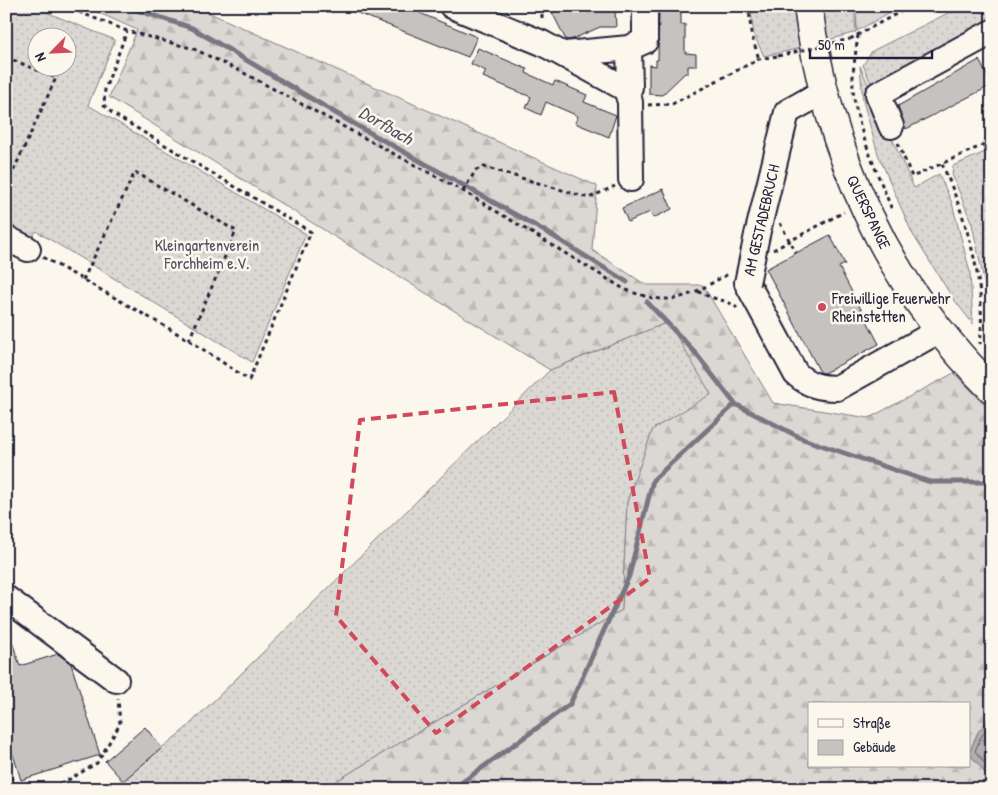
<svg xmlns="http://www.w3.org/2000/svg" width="998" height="795" font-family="'Patrick Hand',sans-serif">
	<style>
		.grass { fill: url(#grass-dots); stroke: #7e7d87; fill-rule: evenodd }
		.forest { fill: url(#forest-firs); stroke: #7e7d87; fill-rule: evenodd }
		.park { fill: #dbd8d3; stroke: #7e7d87 }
		.water { fill: url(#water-ripples); stroke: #787681 }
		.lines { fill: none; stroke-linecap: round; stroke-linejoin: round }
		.shore { stroke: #5b5a6a; stroke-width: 1 }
		.stream { stroke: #787681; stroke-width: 5 }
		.building { fill: #c6c2c0; stroke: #22223b }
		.minor-casing { stroke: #22223b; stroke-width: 28 }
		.major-casing { stroke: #22223b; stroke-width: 31 }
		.path { stroke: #22223b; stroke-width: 3; stroke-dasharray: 4 4; stroke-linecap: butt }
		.minor { stroke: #fbf7ec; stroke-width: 24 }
		.major { stroke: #fbf7ec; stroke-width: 28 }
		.minor-bridge-casing { stroke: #22223b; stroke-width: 28; stroke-linecap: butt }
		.path-bridge { stroke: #22223b; stroke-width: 3; stroke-dasharray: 4 4; stroke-linecap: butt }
		.minor-bridge { stroke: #fbf7ec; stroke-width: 24 }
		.marked { fill: none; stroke: #d1495b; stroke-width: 4; stroke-dasharray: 10 6; stroke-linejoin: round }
		.poi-dot { fill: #d1495b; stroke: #fbf7ec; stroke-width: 2 }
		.labels { text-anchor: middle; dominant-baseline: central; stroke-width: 5; stroke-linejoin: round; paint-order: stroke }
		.street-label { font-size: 16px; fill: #22223b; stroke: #fbf7ec }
		.park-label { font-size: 16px; fill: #505061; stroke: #fbf7ec }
		.poi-label { font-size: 16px; fill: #22223b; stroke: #fbf7ec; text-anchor: start }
		.water-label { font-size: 18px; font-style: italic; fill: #545364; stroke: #fbf7ec }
	</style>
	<defs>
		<pattern id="grass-dots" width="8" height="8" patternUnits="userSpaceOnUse" patternTransform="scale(1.25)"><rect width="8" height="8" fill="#dbd8d3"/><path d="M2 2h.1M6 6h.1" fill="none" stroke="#bcb9b6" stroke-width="1.8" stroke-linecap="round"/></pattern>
		<pattern id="forest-firs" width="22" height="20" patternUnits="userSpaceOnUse" patternTransform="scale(1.25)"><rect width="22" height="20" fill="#dbd8d3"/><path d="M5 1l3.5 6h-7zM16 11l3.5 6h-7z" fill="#bcb9b6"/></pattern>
		<pattern id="water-ripples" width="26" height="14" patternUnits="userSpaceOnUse" patternTransform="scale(1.25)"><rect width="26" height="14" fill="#b1aeb0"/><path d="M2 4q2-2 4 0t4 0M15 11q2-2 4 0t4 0" fill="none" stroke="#908d90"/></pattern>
	</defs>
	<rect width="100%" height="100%" fill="#fbf7ec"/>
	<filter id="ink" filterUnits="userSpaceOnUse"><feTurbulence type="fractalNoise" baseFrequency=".02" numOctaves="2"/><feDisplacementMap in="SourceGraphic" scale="10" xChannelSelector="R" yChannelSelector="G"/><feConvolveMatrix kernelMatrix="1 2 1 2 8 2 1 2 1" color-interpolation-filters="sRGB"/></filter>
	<g filter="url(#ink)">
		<path class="grass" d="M6,6H31L115,40L88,105L306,234L252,362L36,231L29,243L6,231ZM38,38H68V68H38Z
			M750,6H798L801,48L764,56L754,35Z
			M817,6H854L856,32L822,42Z
			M962,6H992V23L873,88L863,65L872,51Z
			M860,66L914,188L939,174L952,203L970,272L973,324L952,297L912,233L878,154L863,101Z
			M992,149V319L972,224L952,174L953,166Z
			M668,322L712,394L653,429L627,502L622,610L323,789H110L184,730L550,370Z"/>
		<path class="forest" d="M84,6H194L597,186L592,250L646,285H703L773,403L869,418L954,373L992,412V715L978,732L969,753L991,780L976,789H323L622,610L627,502L653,429L711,394L668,322L550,370L109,97L137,30ZM809,704H969V766H809Z"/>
		<path class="park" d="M856,6H901L857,31Z"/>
		<path class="water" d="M992,715V779L991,780L969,753L978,732Z"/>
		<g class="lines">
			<path class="shore" d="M992,723L982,735L975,751L992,773"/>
			<path class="stream" d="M125,6L192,28L349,121L548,233L627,282
				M647,302L693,350L735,404L803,439L930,482H992
				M453,789L570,704L629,576L653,480L735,404"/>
		</g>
		<path class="building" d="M340,6H403L477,37L468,57Z
			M560,6H585L588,13L594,11L615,10L616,27H600L573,39L566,40L551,10Z
			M663,6H681V25L685,24V53L696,54V66H688V73H685L662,95L649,94V65L656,66V60H658L659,11H663Z
			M478,48L527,69L526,73L553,85L555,81L587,95L584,102L616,115L609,137L575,123L578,116L546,102L541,115L526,108L531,97L483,77L486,71L471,64Z
			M979,60L992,85L906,129L898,106Z
			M663,189L672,209L653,218L650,212L628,222L622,208Z
			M830,235L845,264L839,267L879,344L824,373L820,372L766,269Z
			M6,632H9L20,666L58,654L71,664L100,755L21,780L6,732Z
			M145,727L162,748L123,781L105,761Z"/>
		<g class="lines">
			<defs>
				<path id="minor" d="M452,6L542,43L626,89
					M565,54L629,48L645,41V6
					M626,89L630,102L631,179
					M626,89L630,87L629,48
					M891,126L878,94L992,32
					M757,235L787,112L812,98L823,95
					M6,238L28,249
					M747,283L796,374C809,385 819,388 837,388L940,330
					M6,598L116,680"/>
				<path id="major" d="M808,6C826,150 888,287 992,389"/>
			</defs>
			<use href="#minor" class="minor-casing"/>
			<use href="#major" class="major-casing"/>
			<path class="path" d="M64,6L127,31L194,49L242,72L463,191L624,289C674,309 686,297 730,273
				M542,6V22
				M749,6L751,33L759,59
				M858,35C856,53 852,71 853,89C857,131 877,171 892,210
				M850,39L911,6
				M6,57L56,78L6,187
				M648,105L672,104L759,59L778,56
				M898,143L912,177L992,141
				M942,164C966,217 987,285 980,344
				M463,191L476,170L484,167L589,198L615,186
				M773,250L844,212
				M43,257L189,340L249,380L311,232L113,114L104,105L105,89L127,31
				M83,280L135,172L236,231L189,340
				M698,291C713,301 726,298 737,308
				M6,761L15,789
				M45,789L70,779L97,763L120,724L118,698"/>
			<use href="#minor" class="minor"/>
			<use href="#major" class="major"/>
			<defs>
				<path id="minor-bridge" d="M747,283L757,235"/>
			</defs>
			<use href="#minor-bridge" class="minor-bridge-casing"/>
			<path class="path-bridge" d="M778,56L850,39
				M780,223L796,253"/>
			<use href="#minor-bridge" class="minor-bridge"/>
		</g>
	</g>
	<path class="marked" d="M614,392L650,578L436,733L336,616L360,420Z"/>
	<circle class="poi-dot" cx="822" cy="307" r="5"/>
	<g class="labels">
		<g class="street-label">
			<text transform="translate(869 212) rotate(64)">QUERSPANGE</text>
			<text transform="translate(761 220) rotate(-77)">AM GESTADEBRUCH</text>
		</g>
		<g class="park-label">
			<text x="207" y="245">Kleingartenverein<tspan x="207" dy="18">Forchheim e.V.</tspan></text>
		</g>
		<g class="poi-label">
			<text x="832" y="298">Freiwillige Feuerwehr<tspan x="832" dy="18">Rheinstetten</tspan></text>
		</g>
		<g class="water-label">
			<text transform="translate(386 125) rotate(30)">Dorfbach</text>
		</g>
	</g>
	<rect width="998" height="795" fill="none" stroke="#fbf7ec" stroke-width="25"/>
	<rect x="12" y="12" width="973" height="770" fill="none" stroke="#22223b" stroke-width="2" filter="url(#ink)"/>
	<rect x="808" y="702" width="162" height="65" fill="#fbf7ec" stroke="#a4a2a5"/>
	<rect x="818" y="719" width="25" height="8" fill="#fbf7ec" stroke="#a4a2a5"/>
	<text x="853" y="728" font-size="15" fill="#22223b">Straße</text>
	<rect x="818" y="740" width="25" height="15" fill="#c6c2c0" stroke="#a4a2a5"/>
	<text x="853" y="752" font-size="15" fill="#22223b">Gebäude</text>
	<g transform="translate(52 52) rotate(246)"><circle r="24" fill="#fbf7ec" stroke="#a4a2a5"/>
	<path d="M0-4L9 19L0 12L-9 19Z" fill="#d1495b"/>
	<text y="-8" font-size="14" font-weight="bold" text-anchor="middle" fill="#22223b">N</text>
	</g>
	<path d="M810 50v8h122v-8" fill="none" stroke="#22223b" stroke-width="2.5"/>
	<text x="818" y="50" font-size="15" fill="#22223b" stroke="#fbf7ec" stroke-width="4" paint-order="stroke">50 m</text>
</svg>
